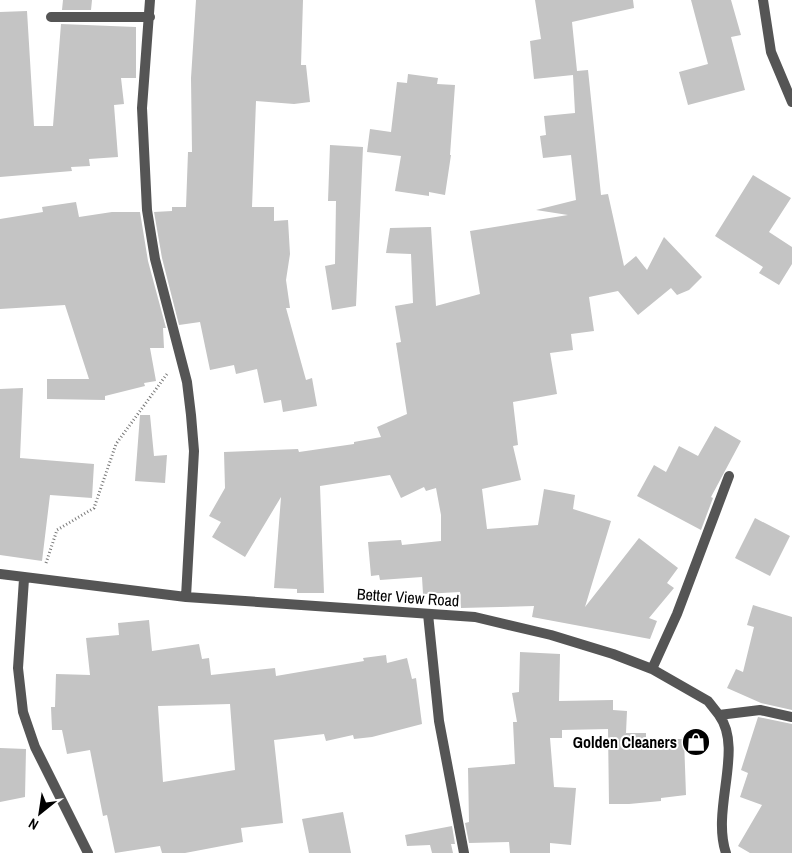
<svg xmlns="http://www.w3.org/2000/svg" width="792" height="853" font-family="'Archivo Narrow',sans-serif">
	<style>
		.building { fill: #c4c4c4; fill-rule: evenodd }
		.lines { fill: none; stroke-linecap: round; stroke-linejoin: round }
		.path { stroke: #777; stroke-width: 3; stroke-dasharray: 1 2.5; stroke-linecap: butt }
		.street { stroke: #555; stroke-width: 10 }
		.labels { text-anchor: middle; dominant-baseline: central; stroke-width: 4; stroke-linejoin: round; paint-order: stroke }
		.street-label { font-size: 16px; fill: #000; stroke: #fff }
		.poi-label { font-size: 16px; font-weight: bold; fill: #000; stroke: #fff; text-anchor: end }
	</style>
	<rect width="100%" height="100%" fill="#fff"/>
	<path class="building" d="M63,0H92L91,10H62Z
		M196,0H303L301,65H306L310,102L294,104L256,101L252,207H274V221L288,220L290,254L286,280L290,308H286L306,380L312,378L317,406L283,412L281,400L264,403L257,369L236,374L234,365L210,370L200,322L179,325L162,258L154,212L172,211V207H186L188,152H192L191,78Z
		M535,0H633L634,8L572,22L577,71L588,70L601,195L608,194L624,266L636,256L647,270L664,237L702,277L689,290L677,295L671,288L638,315L618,291L589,297L594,331L571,334L573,350L550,353L557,394L513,402L518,445L513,446L521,480L482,489L487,529L538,525L544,489L575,495L573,509L611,521L585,607L639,538L678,568L667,583L674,588L649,618L657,621L650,639L532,617L534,606L461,608L460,592L423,594L422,577L380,580L379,575L371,576L368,542L401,540L402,545L441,541V515L436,488L426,491L424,487L401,498L390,475L320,486L324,593H297V589L274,588L281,497L245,557L212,537L221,522L209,516L225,488L224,452L298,449L299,452L354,444V442L381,437L377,427L407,414L396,343L401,342L395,306L413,303L411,254L386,253L390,228L431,227L436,306L480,294L470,231L568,215L536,210L576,200L571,155L543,158L540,136L546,135L544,116L575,113L573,75L534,79L530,41L541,39Z
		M691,0H731L741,35L731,37L745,90L688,105L679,72L708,64Z
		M27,11L34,126H53L61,24L136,27V78H121L124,104L114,105L118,157L89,159L90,166L71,167L72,171L0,177V12Z
		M408,74L438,78L437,84L455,85L450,155H451L445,195L429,192V196L395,191L401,156L367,152L370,129L391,132L397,82L407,83Z
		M330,145L363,147L356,306L332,310L325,266L335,264L336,201H328Z
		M753,175L791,198L769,232L792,247V264L779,285L759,273L763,267L715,236Z
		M76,202L79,217L112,212H140L148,261L166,328H163L164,348H150L156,381L144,383L145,386L105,396V400L47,399V379H89L65,305L0,309V219L43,212L42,207Z
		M23,388L20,458L94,464L92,498L50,495L42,561L0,555V389Z
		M140,415H150L154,456L167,455L165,483L135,481Z
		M715,426L741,441L711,497L713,498L701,530L637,496L654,465L666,472L679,446L698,456Z
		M755,518L790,536L770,576L735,558Z
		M753,605L792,617V710L761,703L727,688L736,669L743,672L754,627L747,625Z
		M149,620L152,651L199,644L202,659L209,658L211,675L275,668L276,676L364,661L363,658L386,655L387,663L407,658L412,679L416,678L422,724L372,737L354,739L353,735L326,741L324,734L274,740L283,823L241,828L243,842L185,853H162L160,846L115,853L107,815L103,816L90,750L67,754L62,730H52L51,707H55L56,674L90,675L86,638L119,635L118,623ZM230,704L235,770L163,782L158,706Z
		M520,652L560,654L559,701L613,700V710L627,711L626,733H646V739H684L686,795L661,798V801L629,804H609L608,729L562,730V738H550L554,787L576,788L571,845L550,843V853H510L509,842L469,843L465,823L469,822L468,768L515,764L513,722H517L512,693L519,692Z
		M758,717L792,724V853H750L738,846L762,805L740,797L748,773L741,770Z
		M0,748L26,749L25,797L0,802Z
		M343,812L351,853H309L302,819Z
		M452,826L455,844H451L453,853H432L430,845L407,846L405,835Z"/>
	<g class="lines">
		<path class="path" d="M46,563L57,530L94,508L116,444L167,374"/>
		<path class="street" d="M150,0L142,108L147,210L155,259L187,382L191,415L194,451L186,597
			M763,0L771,52L792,102
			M51,17H150
			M0,574L186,597L475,617L551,635L613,654L652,669L708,701L719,715L760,710L792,717
			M24,579L18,668L23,712L35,747L88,853
			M428,614L439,721L464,853
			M652,669L677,614L729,476
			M719,715C744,749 711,809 726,853"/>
	</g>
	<defs>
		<symbol id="shop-disc" viewBox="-11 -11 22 22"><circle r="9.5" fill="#000" stroke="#fff"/><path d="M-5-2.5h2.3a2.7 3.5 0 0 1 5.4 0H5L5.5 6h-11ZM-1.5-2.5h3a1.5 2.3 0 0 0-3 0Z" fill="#fff"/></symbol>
	</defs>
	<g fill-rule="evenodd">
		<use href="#shop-disc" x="680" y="726" width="32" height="32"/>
	</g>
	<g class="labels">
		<g class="street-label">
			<text transform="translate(408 597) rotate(4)">Better View Road</text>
		</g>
		<g class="poi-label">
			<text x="677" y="742">Golden Cleaners</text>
		</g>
	</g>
	<g transform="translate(40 813) rotate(210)" stroke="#ffffff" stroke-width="4" paint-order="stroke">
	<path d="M0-4L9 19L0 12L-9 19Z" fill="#000000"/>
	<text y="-8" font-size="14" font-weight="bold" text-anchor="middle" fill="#000000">N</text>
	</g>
</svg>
